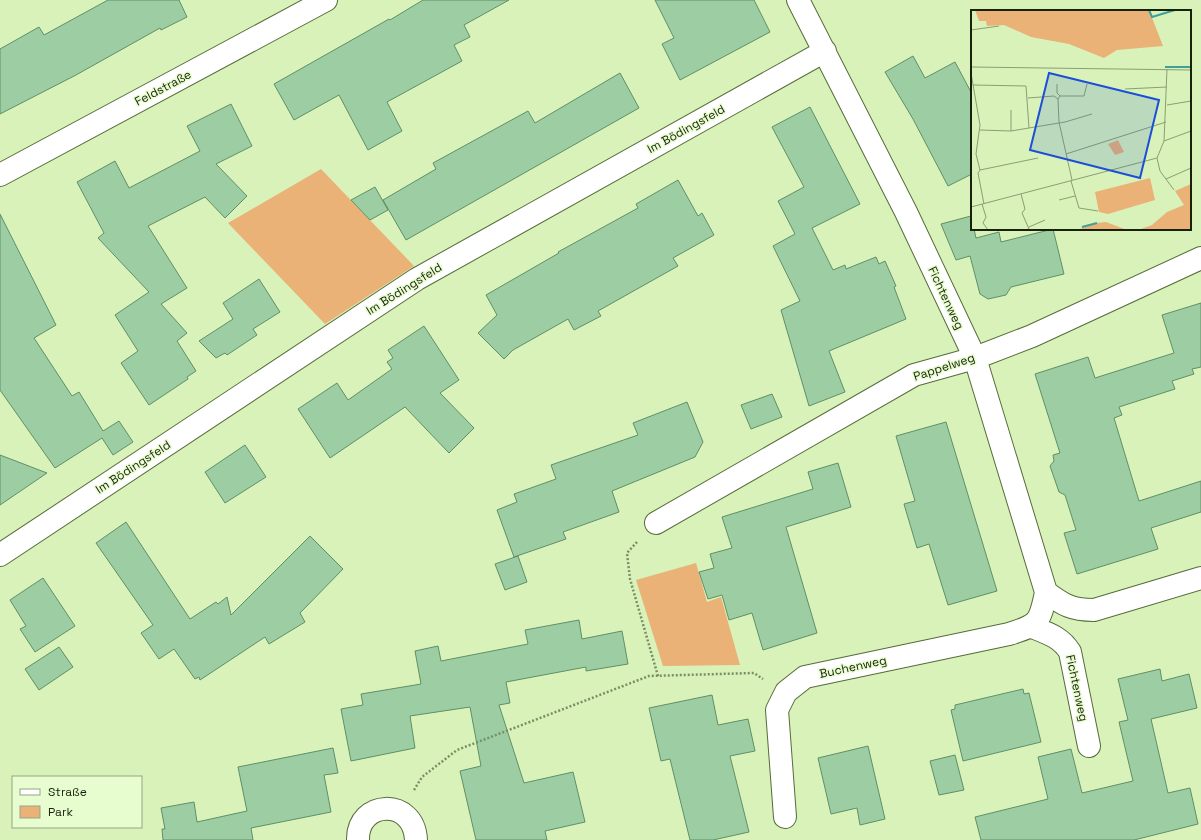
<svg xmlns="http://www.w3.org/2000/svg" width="1201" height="840" font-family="'Space Grotesk',sans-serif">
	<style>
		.green { fill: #eab276 }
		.building { fill: #9dcea3; stroke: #608f66 }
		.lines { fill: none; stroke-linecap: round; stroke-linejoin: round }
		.street-casing { stroke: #566c39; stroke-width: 24 }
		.path { stroke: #7b8d65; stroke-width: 2.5; stroke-dasharray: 2 2; stroke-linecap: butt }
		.street { stroke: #fff; stroke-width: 22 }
		.labels { text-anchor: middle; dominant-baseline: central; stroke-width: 3; stroke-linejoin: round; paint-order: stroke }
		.street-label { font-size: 12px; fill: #18210c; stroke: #e8fdcf }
		.inset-river { fill: none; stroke: #3fa098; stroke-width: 2 }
		.inset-road { fill: none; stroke: #8b9e74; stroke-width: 1 }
		.view { fill: #1d4ed8; fill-opacity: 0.15; stroke: #1d4ed8; stroke-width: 2 }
		.inset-edge { fill: none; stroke: #18210c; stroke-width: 2 }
	</style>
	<rect width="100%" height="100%" fill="#d8f2b9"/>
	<path class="green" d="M321,169L414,266L325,324L228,223Z
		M696,563L707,602L721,597L740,665L663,666L636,580Z"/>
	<path class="building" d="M108,0H179L187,17L161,30L160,28L76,75L0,114V49L39,27L44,35Z
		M423,0H509L464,25L470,37L454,45L462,61L387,102L402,131L368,150L339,95L294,120L274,84L389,19L390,20Z
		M655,0H754L770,32L680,80L662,44L674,38Z
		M913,56L925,78L955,62L972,94V174L948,186L913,119L885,72Z
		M620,73L639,108L406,240L383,200L436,169L433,163L528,111L535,123Z
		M231,104L252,146L216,164L247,196L225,218L205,197L148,226L187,288L161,304L187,333L177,341L196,371L187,377L188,379L149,405L121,363L138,351L115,315L149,292L98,238L104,233L77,182L115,161L129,188L200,151L187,126Z
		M810,107L860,204L812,228L833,270L845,265L846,269L876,257L879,264L885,261L896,286L894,287L906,319L829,351L845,392L809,406L781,310L800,301L773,246L795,234L778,201L804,187L772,127Z
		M678,180L698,216L702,213L714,235L673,258L678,266L598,311L601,316L574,330L568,319L513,350L504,359L478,333L497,315L486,295L559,253L558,252L638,208L636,204Z
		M375,187L388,210L370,220L351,200Z
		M0,214L56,325L34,338L72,396L79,392L103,431L119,421L133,442L113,455L102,438L55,468L0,390Z
		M971,216L972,229H974L976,238L999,232L1001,242L1053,229L1064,274L1011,287L1006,295L988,299L980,294L970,256L956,260L941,224Z
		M259,279L280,312L253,329L257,335L227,355L225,353L216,358L199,341L233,319L223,303Z
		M1201,303V367L1192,369L1194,374L1172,381L1175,389L1119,407L1122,415L1114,418L1139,501L1201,481V512L1151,528L1158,549L1077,574L1064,533L1076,530L1065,495L1059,492L1050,466L1054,461L1053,455L1060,453L1035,374L1088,357L1095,378L1174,353L1162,315Z
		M424,326L459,380L440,393L474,428L449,453L405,407L330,458L298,409L337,383L348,400L392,369L387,362L393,358L388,350Z
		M772,394L782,417L751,429L741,405Z
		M687,402L703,442L695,457L612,491L619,512L563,532L566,539L514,557L497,510L517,502L514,494L556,479L551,465L638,435L633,423Z
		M946,422L997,591L948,605L929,544L917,548L904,504L915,501L896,436Z
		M245,445L266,477L225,503L205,472Z
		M0,455L47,473L0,505Z
		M838,463L851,507L786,527L817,633L763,650L752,613L729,620L722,595L708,599L699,572L714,568L710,554L732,548L722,517L813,489L808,472Z
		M126,522L190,619L216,602L218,604L227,597L231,615L310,536L343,569L300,613L305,622L269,644L265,637L200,680L199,677L195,679L174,649L159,659L141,633L153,625L96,543Z
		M518,556L527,582L505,590L495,564Z
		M43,578L75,626L35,652L20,629L26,626L10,600Z
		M579,620L582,639L622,631L628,664L586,671V667L506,682L510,703L499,705L524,783L573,772L585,822L545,831L547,840H476L460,771L481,766L470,707L410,716L415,748L351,761L341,709L363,705L361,694L421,684L415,651L438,646L441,661L528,644L525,630Z
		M59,647L73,667L39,690L25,669Z
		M1160,669L1162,681L1189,674L1197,708L1151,719L1168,793L1190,788L1198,824L1134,840H981L975,817L1048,799L1038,757L1071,749L1082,793L1133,781L1119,722L1128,720L1118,679Z
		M1023,689L1024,694L1029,693L1041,742L963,761L951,710L955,709V705Z
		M712,695L718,725L748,719L755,751L730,756L749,832L713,840H690L670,759L661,761L649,708Z
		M868,746L885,819L860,825L857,808L831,814L818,758Z
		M333,748L338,773L324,775L331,812L251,828L253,840H163L162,829H165L161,808L194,802L197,822L247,811L238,767Z
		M955,755L964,790L939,795L930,761Z"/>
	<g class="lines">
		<defs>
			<path id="street" d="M0,175L326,0
				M656,523L914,375L975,358L1032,336L1201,258
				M0,555L417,279L825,51
				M1046,592C1063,605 1072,610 1094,610L1201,578
				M1032,627C1047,633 1061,637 1070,652L1089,746
				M785,817L777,710L786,692L805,677L1009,634C1038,625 1040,623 1046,592L975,358L906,212L798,0
				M358,840C357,800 414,797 416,840"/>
		</defs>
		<use href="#street" class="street-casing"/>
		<path class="path" d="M637,542L627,553L630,579L658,676
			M414,790L422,777L457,750L649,676L754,673L763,679"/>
		<use href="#street" class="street"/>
	</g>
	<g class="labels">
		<g class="street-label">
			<text transform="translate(163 88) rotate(-28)">Feldstraße</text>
			<text transform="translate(686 129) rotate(-29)">Im Bödingsfeld</text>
			<text transform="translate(404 289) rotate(-32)">Im Bödingsfeld</text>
			<text transform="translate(946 298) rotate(65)">Fichtenweg</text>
			<text transform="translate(944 367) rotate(-18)">Pappelweg</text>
			<text transform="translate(133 467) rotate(-33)">Im Bödingsfeld</text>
			<text transform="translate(853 667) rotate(-12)">Buchenweg</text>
			<text transform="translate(1077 688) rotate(78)">Fichtenweg</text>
		</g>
	</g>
	<g transform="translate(971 10)">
		<rect width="220" height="220" fill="#d8f2b9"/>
		<path d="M4,0H178L192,36L146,40L133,48L98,34L60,27L33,15L16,16L15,11H8ZM147,130L153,142L144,145L137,134ZM179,168L184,190L137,204L128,202L124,182ZM220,174V220H167L181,215L196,202L213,195L204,181ZM135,212L156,220L109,219L126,213Z" fill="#eab276"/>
		<path class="inset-river" d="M178,0L181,7L204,0M194,57H220M111,217L126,213"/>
		<path class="inset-road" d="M0,20L28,16M0,57L220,60M0,63L9,115L5,144L9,160M86,74V83L89,86M2,75L55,76L58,118M154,79L196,77M57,88L83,86L87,89M196,95L220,91M40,100V121M9,120L40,121L94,112L121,104M193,131L220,121M95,144L195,112M186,148L189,161L203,180M9,160L67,148M9,160L7,163L13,194M195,169L220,158M101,170L88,112L87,89L89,86H113L116,74M100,171L108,198L127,201M50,184L54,199L51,203L58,219L54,220M88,190L104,186M11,194L15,207L12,213L17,220M0,197L186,148L193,131L196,59M58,217L74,210"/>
		<path class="view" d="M78,63L188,90L169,168L59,140Z"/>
		<rect width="220" height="220" class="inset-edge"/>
	</g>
	<rect x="12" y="776" width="130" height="52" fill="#e8fdcf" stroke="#95a581"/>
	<rect x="20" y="789" width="20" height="6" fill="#ffffff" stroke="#95a581"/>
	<text x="48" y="796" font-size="12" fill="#18210c">Straße</text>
	<rect x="20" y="806" width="20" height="12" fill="#eab276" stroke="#95a581"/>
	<text x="48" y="816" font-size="12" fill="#18210c">Park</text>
</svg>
